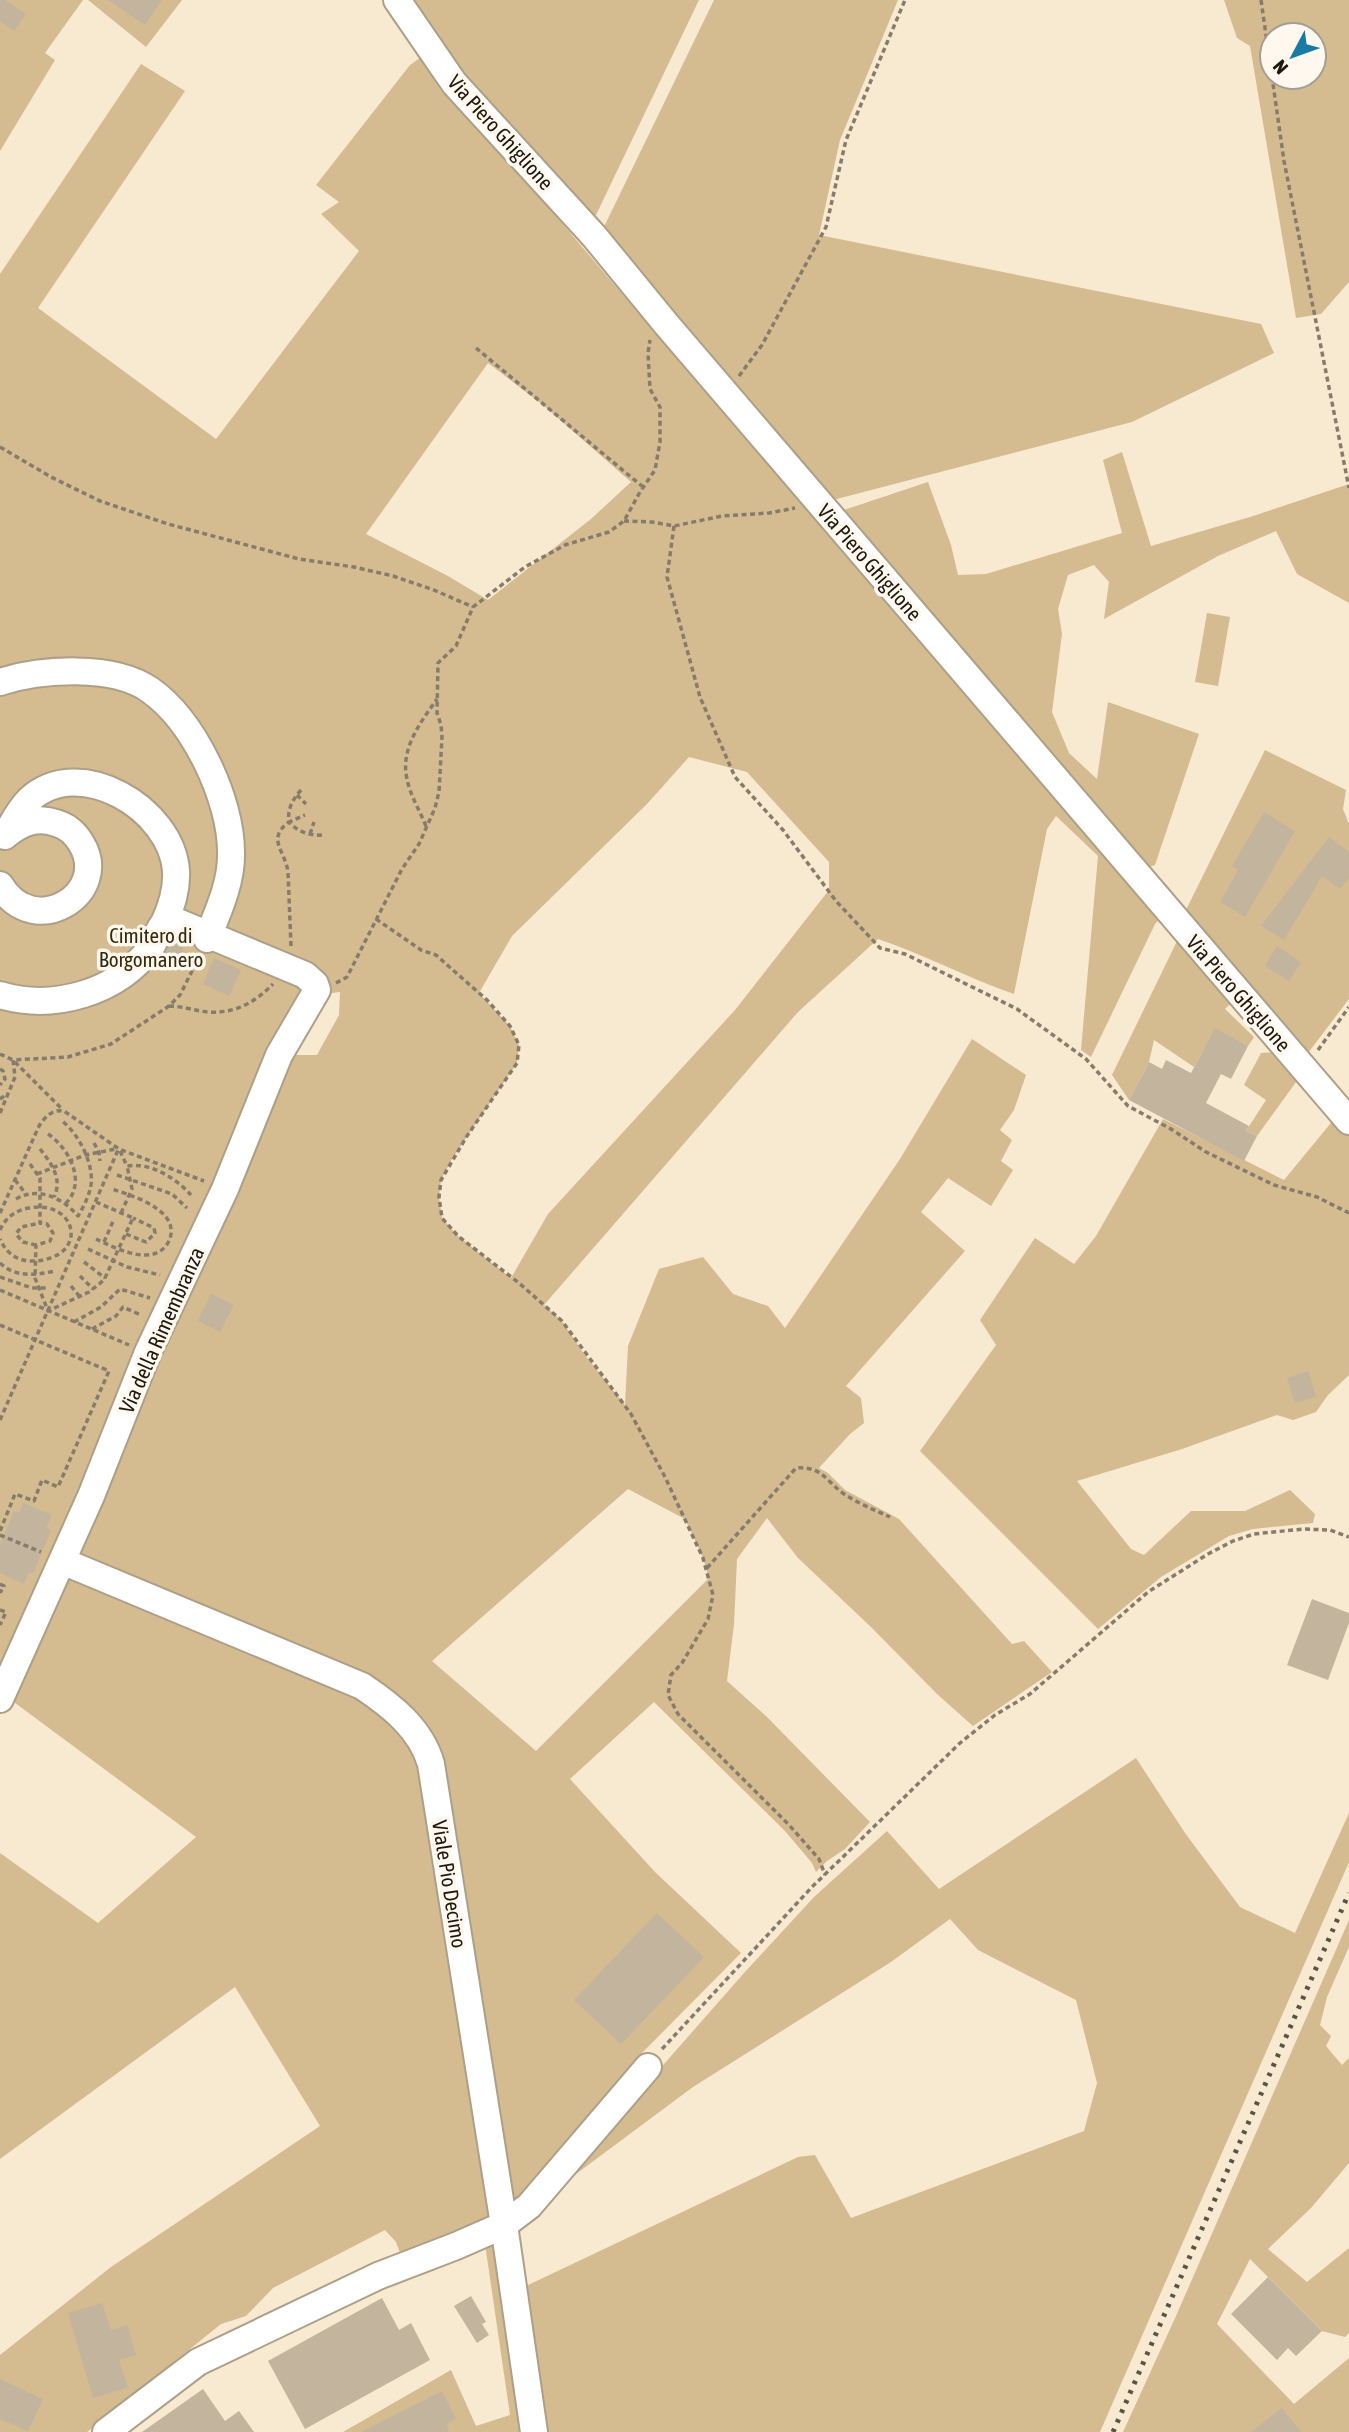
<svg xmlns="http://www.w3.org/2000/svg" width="1349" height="2432" font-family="'Asap Condensed',sans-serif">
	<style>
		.green { fill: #d4bb90; fill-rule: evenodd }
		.building { fill: #c2b49d }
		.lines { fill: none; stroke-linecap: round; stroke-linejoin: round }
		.minor-casing { stroke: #ad9f88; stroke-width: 30 }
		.path { stroke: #867c6c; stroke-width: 3.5; stroke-dasharray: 5 3.5; stroke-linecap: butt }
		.minor { stroke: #fff; stroke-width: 26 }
		.rail { stroke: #5a5346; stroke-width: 5; stroke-dasharray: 3.5 7; stroke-linecap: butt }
		.labels { text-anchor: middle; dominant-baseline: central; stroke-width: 7; stroke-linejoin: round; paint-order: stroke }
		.street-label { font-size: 21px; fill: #1d1810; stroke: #fef8ee }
		.park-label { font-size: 21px; fill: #37290d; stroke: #fef8ee }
	</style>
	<rect width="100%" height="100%" fill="#f8e9d1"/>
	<path class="green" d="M0,0H83L45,53L55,60L0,151Z
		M88,0H182L146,47Z
		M409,0H699L596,215L587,214L463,81Z
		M714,0H898L840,140L819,235L1261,324L1274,353L1132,422L825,502L602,231Z
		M1224,0H1349V282L1321,314L1296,318L1250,46L1237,38ZM1272,35H1314V77H1272Z
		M420,58L441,91L474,120L716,404L1163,916L1155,924L1091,1057L1081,1050L1098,856L1056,816L1047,829L1014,994C968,978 925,955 878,939L798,1012L544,1305L562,1321L584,1354L625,1405L628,1346L659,1269L703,1257L733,1294L768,1306L785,1328L900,1159L972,1039L1026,1075L1014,1110L1000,1130L1012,1140L1001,1161L1013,1170L991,1206L948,1178L921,1212L965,1251L846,1386L861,1398L864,1423L850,1434L819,1468L828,1473L845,1490L899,1519L1012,1644L1024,1641L1052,1672L973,1726L937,1694L871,1627L798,1558L767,1518L737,1559L734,1624L727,1681L766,1716L870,1822L845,1849L827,1861L816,1872L812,1863L785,1831L654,1702L570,1779L655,1872L741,1953L640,2055L526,2199L405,2266L396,2242L385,2230L273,2288L246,2316L221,2324L87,2432H0V2355L111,2267L320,2126L235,1987L0,2159V1853L98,1923L196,1837L3,1694L0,1699V274L141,64L185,91L38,308L216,439L359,251L321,214L339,202L316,185L410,65ZM488,363L543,405L631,482L591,519L488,600L448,576L366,534ZM689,757L747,772L829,862V890L735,1010L548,1214L511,1278L458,1236L442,1218L439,1197L441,1180L452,1159L517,1063L519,1045L510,1026L479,993L512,936L647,804ZM340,992L339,1015L317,1055H280L315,995ZM628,1489L685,1519L703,1558L709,1578L536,1751L432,1661Z
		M1122,452L1151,546L1250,517L1349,484V603L1297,574L1276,531L1218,556L1104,619L1109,582L1094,565L1068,575L1058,609L1062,634L1052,712L1069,753L1097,779L1108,702L1199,734L1155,865L1143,869L835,513L928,482L951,545L958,575L986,574L1122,533L1103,460Z
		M1207,613L1230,617L1218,686L1195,682Z
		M1265,750L1346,790L1343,809L1349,824V999L1305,1057L1184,914Z
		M1179,937L1234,1000L1225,1009L1254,1037L1248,1046L1215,1029L1194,1067L1154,1040L1149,1062L1129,1100L1112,1075Z
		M1275,1052L1299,1078L1257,1136L1246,1131L1266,1100L1244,1085L1261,1053Z
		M1335,1118L1349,1135V1375L1328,1395L1316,1412L1293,1420L1277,1415L1182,1449L1077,1481L1131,1549L1144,1555L1191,1511H1245L1290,1490L1315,1514L1313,1523L1253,1529L1229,1536L1161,1577L1098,1629L920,1451L996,1345L980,1320L1035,1238L1074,1264L1096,1236L1163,1119L1284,1180Z
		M1136,1758L1185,1833L1240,1907L1295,1933L1349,1813V1862L1100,2432H343L451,2370L476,2426L510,2415L485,2244L515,2232L526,2286L798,2157L815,2155L851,2218L1084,2131L1097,2083L1076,2000L978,1950L950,1919L891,1962L693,2087L576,2174L650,2080L744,1973L814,1897L887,1831L939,1889Z
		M1349,1920V1947L1327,1997L1320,2025L1331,2036L1326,2046L1342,2065L1349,2058V2163L1311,2208L1268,2249L1307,2282L1349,2248V2333L1345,2337L1322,2331L1250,2259L1217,2324L1294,2404L1349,2358V2432H1123L1176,2316Z"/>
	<path class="building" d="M0,0H5L26,14L14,31L0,21Z
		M108,0H162L145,25Z
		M1264,812L1295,831L1245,917L1220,902L1238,870L1232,866Z
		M1329,837L1349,852V878L1340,889L1322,876L1284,940L1261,926Z
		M173,939L182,944L183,952L176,961L169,962L162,958Z
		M1277,946L1301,962L1289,981L1265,966Z
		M214,958L241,970L229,996L203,984Z
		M1215,1028L1248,1046L1231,1079L1221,1074L1206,1103L1249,1126L1246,1131L1257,1136L1244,1161L1129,1100L1149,1062L1162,1069L1166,1060L1191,1073Z
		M211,1294L234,1305L220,1332L198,1321Z
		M1308,1371L1316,1397L1295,1403L1287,1378Z
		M23,1503L52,1515L46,1528L51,1530L33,1573L29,1572L24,1584L0,1573V1546L14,1511L19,1513Z
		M1312,1599L1349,1613V1623L1328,1680L1287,1665Z
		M657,1913L704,1957L621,2044L574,2000Z
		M1268,2277L1322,2331L1296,2356L1288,2348L1277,2360L1231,2314Z
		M471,2296L486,2322L482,2324L489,2335L477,2343L454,2306Z
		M382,2298L399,2330L411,2323L430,2360L305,2429L268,2361Z
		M102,2303L111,2330L127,2325L136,2355L119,2360L128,2387L93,2398L68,2313Z
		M0,2379L43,2399L28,2431L0,2419Z
		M203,2389L225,2421L239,2411L254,2432H142Z
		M442,2391L456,2419L446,2424L449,2432H361Z
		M1282,2408L1301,2432H1251Z"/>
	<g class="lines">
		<defs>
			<path id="minor" d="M397,0L454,83L594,236L667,325L1349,1121
				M0,682C41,669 113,664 150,690C194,721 231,799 231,852C232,882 218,912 207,939
				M5,836C13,823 18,811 29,800C79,753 172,809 176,871C177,889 172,906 164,923
				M0,885C34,942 112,893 81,843C75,833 67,826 56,823C37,816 21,823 6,835
				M0,995C53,1011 118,993 151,947C156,939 158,930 164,923L173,920L305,975L315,984L317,990L279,1055L225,1189L148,1352L91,1496L0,1699
				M62,1561L362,1686C392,1706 421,1729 431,1764L504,2225L534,2432
				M106,2432L198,2362L378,2276L456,2246L504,2225L529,2206L648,2067"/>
		</defs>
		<use href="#minor" class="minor-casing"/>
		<path class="path" d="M1261,0L1284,161L1349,488
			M476,348L643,487
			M739,376L762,345L826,227L846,140L905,0
			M0,447L51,477L100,501L168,524L299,559L354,567L393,576L434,590L473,607
			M624,521L652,522L674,526L722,516L769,513L795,508
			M674,526L667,577L700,697L735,777L783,830L836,901L880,948L905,954L1017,1009L1086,1059L1128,1106L1171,1129L1206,1152L1274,1185L1317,1197L1349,1213
			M301,790C293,799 287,809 289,822L305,815
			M297,795L306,804
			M426,826C420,811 410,795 407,779C400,749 420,723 437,699
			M310,834L314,822
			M376,919L421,950L436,955L454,971L487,1000L510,1026L519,1045L517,1063L467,1136L441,1180L439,1197L442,1218L458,1236L519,1283L562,1321L631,1414L665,1477L703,1558L713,1595L708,1619L682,1663L671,1675L668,1695L678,1714L790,1826L819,1859L825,1875
			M291,946L288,872C285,850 266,839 289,822C298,832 310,836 323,835
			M336,983L347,977L402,869L419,844L435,808L439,792L442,737L441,725L437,713L438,663L456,646L473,607L525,567L565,545L609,532L624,521L640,492L655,470L660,442V407L650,389L648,353L650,340
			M169,1006C182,1006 195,1011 208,1012C234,1014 256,1002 273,984
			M1318,1050L1349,1007
			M0,1054L13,1060L62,1109
			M0,1069L3,1071L5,1079L0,1085
			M0,1099L7,1094
			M0,1113L15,1077L13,1060L68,1057L111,1044L169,1006L180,995L199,957
			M48,1134C69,1148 87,1182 66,1203
			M94,1143L99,1152L100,1161
			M40,1149C51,1163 63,1179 54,1197
			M120,1151L127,1166C150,1162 176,1178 191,1195
			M30,1164L40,1178V1223L47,1224L53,1233L50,1241L36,1245L35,1278L48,1311L89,1292L104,1280L133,1218L96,1202
			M37,1174L85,1155L116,1149
			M117,1175L172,1194L187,1208
			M15,1180L26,1194
			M16,1199C38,1186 63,1198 78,1216C84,1206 89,1196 91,1185C94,1164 79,1134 62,1121
			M0,1213L39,1126C45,1117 52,1109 64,1111L119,1149L204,1181
			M121,1213L132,1189L127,1166
			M0,1230C5,1218 16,1210 29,1208C78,1199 90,1258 34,1261C18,1262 6,1253 0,1239
			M126,1234L146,1242L155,1233L154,1228L133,1218
			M96,1239C115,1248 155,1269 169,1241C172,1235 172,1226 168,1220C157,1203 130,1195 112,1189
			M104,1242L114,1219
			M36,1245L23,1242L16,1234L21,1227L40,1223
			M88,1249L127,1267L160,1275
			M84,1262L105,1278
			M0,1263C16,1278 35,1275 55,1271
			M80,1276L93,1289
			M0,1277L32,1288H47
			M71,1286L80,1297
			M0,1290L129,1345
			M74,1322L101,1307L120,1289L150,1298
			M0,1325L109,1371L58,1487L42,1480L34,1501L15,1494L0,1531
			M92,1329L116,1316L123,1307L141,1315
			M0,1420L118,1150
			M0,1535L41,1552
			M707,1568L796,1468C822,1466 826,1481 844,1494C858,1503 874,1510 890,1517
			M0,1584L4,1586L0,1593
			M0,1610L6,1612L0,1625
			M662,2049L812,1887L960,1743L995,1715L1030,1694L1148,1592L1208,1554L1233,1541L1254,1534L1303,1529L1330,1530L1349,1537"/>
		<use href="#minor" class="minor"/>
		<path class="rail" d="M1113,2432L1349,1893"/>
	</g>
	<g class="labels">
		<g class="street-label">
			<text transform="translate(501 132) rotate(48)">Via Piero Ghiglione</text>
			<text transform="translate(870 562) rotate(49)">Via Piero Ghiglione</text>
			<text transform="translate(1239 993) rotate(49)">Via Piero Ghiglione</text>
			<text transform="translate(161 1330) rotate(-66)">Via della Rimembranza</text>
			<text transform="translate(450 1884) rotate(81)">Viale Pio Decimo</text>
		</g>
		<g class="park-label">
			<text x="151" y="935">Cimitero di<tspan x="151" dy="24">Borgomanero</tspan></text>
		</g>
	</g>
	<g transform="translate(1293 56) rotate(229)"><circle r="33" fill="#fef8ee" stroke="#a49e95" stroke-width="2"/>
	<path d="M0-5L12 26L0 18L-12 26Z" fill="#177ba6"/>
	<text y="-10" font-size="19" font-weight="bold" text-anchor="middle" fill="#1d1810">N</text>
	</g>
</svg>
